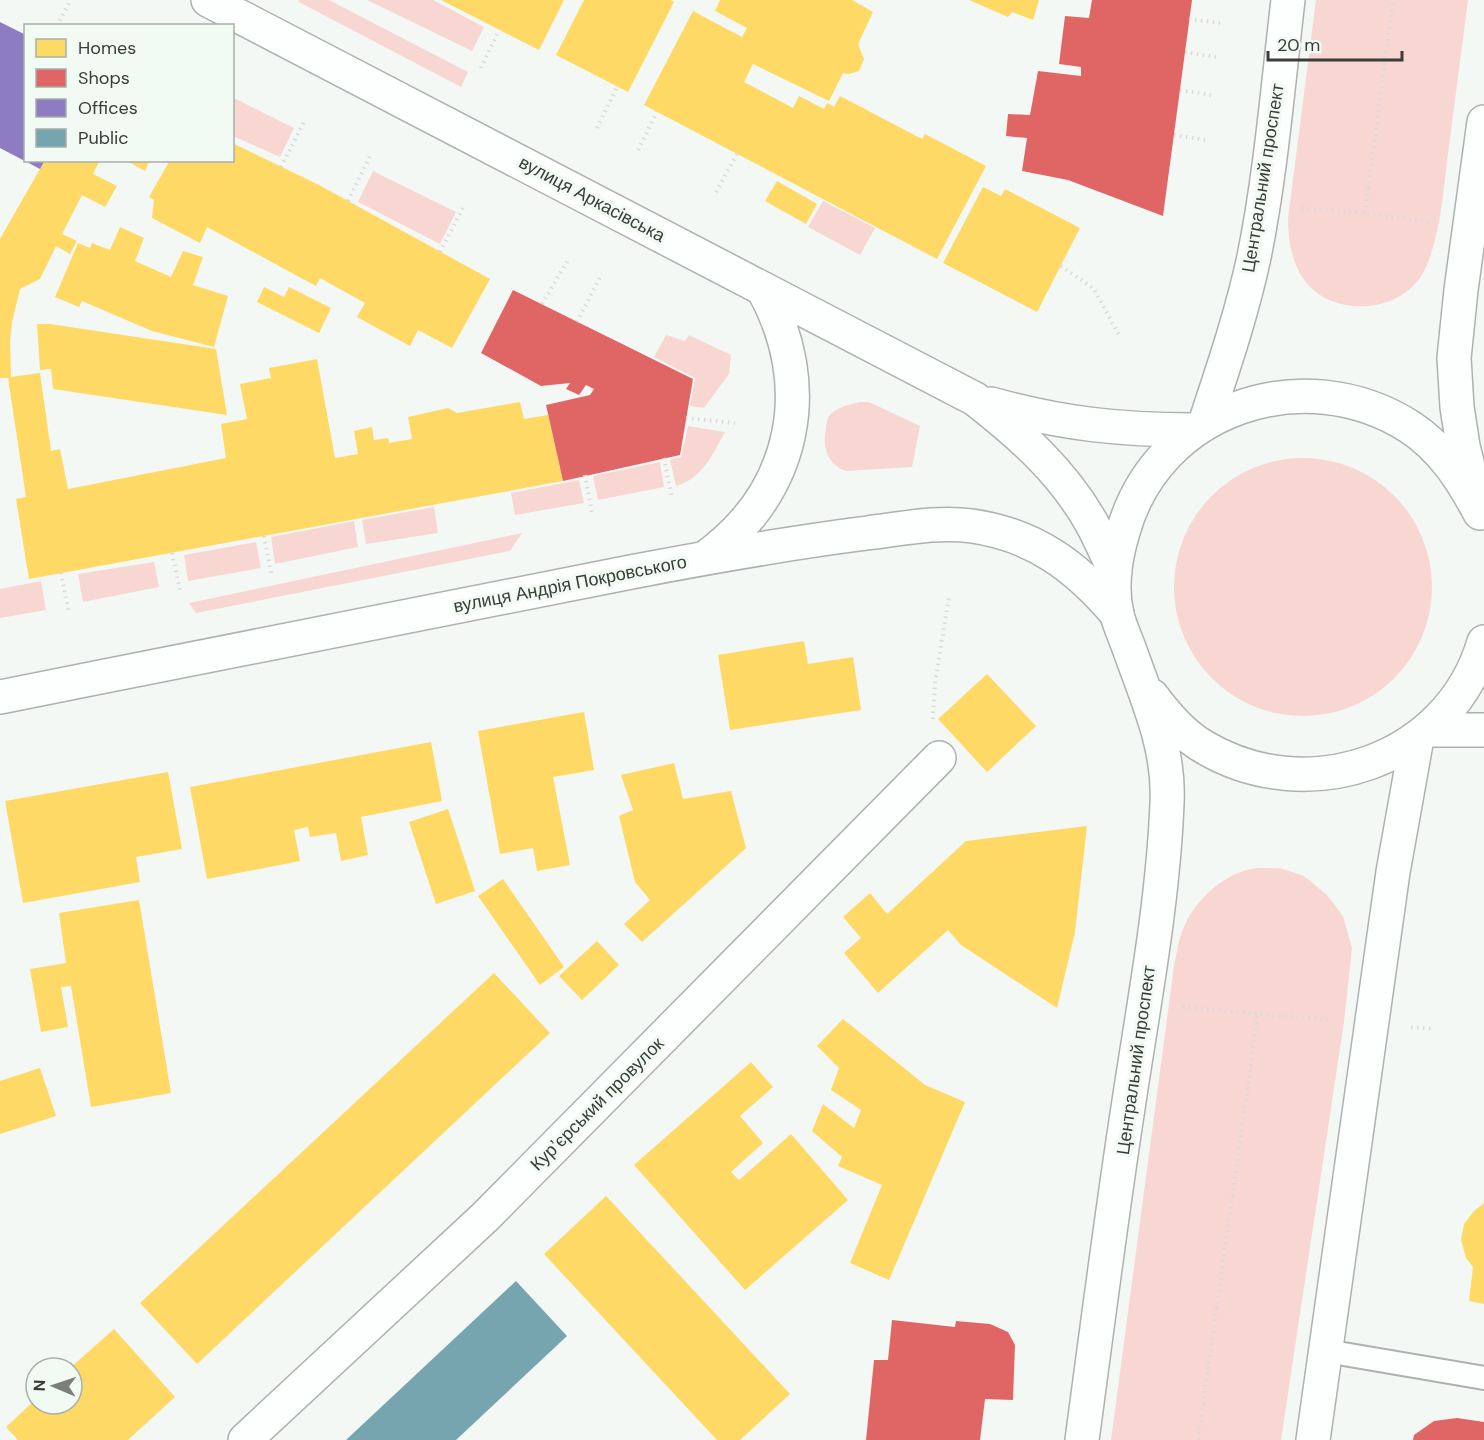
<svg xmlns="http://www.w3.org/2000/svg" width="1484" height="1440" font-family="'DM Sans',sans-serif">
	<style>
		.green { fill: #f8d7d2 }
		.homes { fill: #ffd966 }
		.shops { fill: #e06666 }
		.offices { fill: #8e7cc3 }
		.public { fill: #76a5af }
		.lines { fill: none; stroke-linecap: round; stroke-linejoin: round }
		.service-casing { stroke: #aeb1af; stroke-width: 26 }
		.minor-casing { stroke: #aeb1af; stroke-width: 36 }
		.tertiary-casing { stroke: #aeb1af; stroke-width: 36 }
		.secondary-casing { stroke: #aeb1af; stroke-width: 36 }
		.path { stroke: #dadada; stroke-width: 4; stroke-dasharray: 1.5 4.5; stroke-linecap: butt }
		.service { stroke: #fdfefe; stroke-width: 22 }
		.minor { stroke: #fdfefe; stroke-width: 33 }
		.tertiary { stroke: #fdfefe; stroke-width: 33 }
		.secondary { stroke: #fdfefe; stroke-width: 33 }
		.labels { text-anchor: middle; dominant-baseline: central; stroke-width: 6; stroke-linejoin: round; paint-order: stroke }
		.street-label { font-size: 18px; fill: #3a3d3a; stroke: #f2faf4 }
	</style>
	<rect width="100%" height="100%" fill="#f4f8f5"/>
	<path class="green" d="M300,0H329L468,72L461,87L297,1Z
		M367,0H433L484,27L472,51Z
		M1316,0H1468C1461,54 1454,108 1447,162C1443,196 1439,243 1423,273C1404,307 1356,315 1323,297C1295,281 1288,248 1288,218Z
		M232,97L294,128L280,157L233,136Z
		M373,171L456,212L440,244L358,202Z
		M823,201L875,228L860,255L808,227Z
		M666,335L685,341L689,335L731,355L729,374L704,408L690,406L695,378L654,357Z
		M861,402H869L920,426L912,467L846,471C827,464 822,447 826,428C826,424 827,418 830,415C837,407 851,404 861,402Z
		M688,426L725,432C713,454 702,479 676,486L670,460L681,457Z
		M1174 587a129 129 0 1 1 258 0a129 129 0 1 1-258 0Z
		M660,462L664,487L598,500L593,476Z
		M579,480L584,503L515,515L511,493Z
		M434,507L438,533L366,544L362,520Z
		M354,521L358,547L275,564L271,537Z
		M522,533L510,551L196,613L189,603Z
		M256,542L261,568L188,581L184,555Z
		M154,562L159,587L83,602L78,574Z
		M41,581L46,610L0,618V589Z
		M1280,868L1304,876L1327,895L1343,916L1352,948L1344,1022L1281,1440H1111L1174,966C1177,953 1178,940 1183,929C1194,901 1222,875 1251,869C1260,867 1271,869 1280,868Z"/>
	<path class="homes" d="M441,0H564L539,50Z
		M584,0H671L674,2L628,92L556,55Z
		M720,0H852L873,12L858,44L864,59L859,71L849,74L843,73L829,101L753,64L744,82L793,108L799,96L824,109L827,103L834,107L840,96L922,139L925,134L986,166L937,259L644,105L693,11L742,37L747,28L715,11Z
		M969,0H1039L1033,20L1012,12L1008,17Z
		M232,143L319,185L490,279L452,348L418,330L410,346L357,317L365,303L320,278L316,286L207,227L200,243L152,218L154,200L149,197L170,160H232Z
		M45,160H100L93,174L117,186L105,207L82,195L62,234L77,241L70,254L56,246L40,279L20,289L12,322L10,341L11,377L40,373L51,451L60,449L68,489L226,458L221,424L247,419L240,384L271,378L269,368L317,359L335,458L358,454L354,431L372,427L374,440L388,438L389,443L412,439L408,417L448,408L457,413L520,402L524,419L548,415L563,481L29,579L16,499L26,497L8,378H0V239Z
		M125,160H150L145,171Z
		M777,181L817,204L806,224L765,201Z
		M983,187L1001,196L1005,189L1080,228L1037,312L943,263Z
		M120,227L144,238L135,261L171,277L183,251L203,257L193,285L228,296L214,347L152,331L82,301L79,307L55,297L78,243L90,248L92,243L110,250Z
		M264,287L284,297L289,287L331,308L319,333L257,302Z
		M37,324H50L216,349L227,415L53,389L51,369L40,370Z
		M804,641L808,664L853,657L861,710L730,730L718,655Z
		M987,674L1036,726L987,772L938,719Z
		M584,712L594,770L553,777L570,865L537,871L533,848L500,854L478,731Z
		M431,742L442,801L361,817L368,855L341,861L336,833L310,837L308,827L294,830L300,861L207,879L190,787Z
		M674,763L683,799L731,791L746,848L642,942L624,924L650,900L635,882L619,816L633,810L621,775Z
		M168,772L182,849L136,857L140,882L23,903L5,801Z
		M448,809L475,891L436,904L409,822Z
		M1087,826L1075,932L1057,1008L961,945L948,930L878,993L844,953L861,938L843,917L870,893L887,914L966,841Z
		M503,879L564,967L540,985L478,896Z
		M139,900L171,1093L91,1107L71,986L61,987L68,1027L41,1032L30,969L66,963L59,913Z
		M597,941L619,965L582,1000L559,976Z
		M494,973L550,1033L197,1364L140,1303Z
		M843,1019L925,1085L965,1102L889,1280L850,1263L882,1185L838,1166L842,1157L812,1131L823,1104L854,1128L861,1110L831,1090L839,1068L817,1046Z
		M751,1062L773,1087L740,1116L763,1143L731,1172L739,1180L791,1134L848,1200L745,1290L634,1165Z
		M40,1068L56,1116L0,1134V1081Z
		M606,1196L790,1394L740,1440H717L544,1254Z
		M1484,1203V1304L1469,1301L1473,1267L1466,1258L1461,1240L1464,1224L1474,1211Z
		M114,1329L175,1397L128,1440H18L6,1427L36,1399V1404H72V1368H70Z"/>
	<path class="shops" d="M1092,0H1192L1163,216L1068,180L1022,171L1027,138L1006,136L1008,114L1030,115L1038,71L1081,76V67L1059,64L1065,16L1089,18Z
		M513,290L693,379L680,455L563,481L546,405L590,395L594,389L586,385L579,395L566,389L570,383L541,386L481,353Z
		M892,1320L955,1327L956,1321L990,1324L1008,1332L1015,1345L1013,1400L985,1399L980,1440H866L874,1360H888Z
		M1457,1418L1484,1422V1440H1413L1414,1435L1434,1421Z"/>
	<path class="offices" d="M0,22L26,35V160H45L40,169L0,148Z"/>
	<path class="public" d="M516,1281L567,1336L456,1440H346Z"/>
	<g class="lines">
		<defs>
			<path id="service" d="M1326,1351L1484,1378"/>
			<path id="minor" d="M245,1440L485,1217L939,758"/>
			<path id="tertiary" d="M705,558C796,492 817,386 763,289
				M0,697C210,655 420,614 631,572C709,557 788,543 867,533C901,529 937,521 972,526C1035,535 1077,567 1117,614"/>
			<path id="secondary" d="M208,0L975,399C1021,435 1062,471 1091,522C1100,538 1107,555 1115,572
				M991,404C1063,424 1121,430 1194,430
				M1205,423C1223,369 1242,313 1254,257C1271,173 1278,85 1288,0
				M1473,486L1463,446L1457,407L1454,358L1461,290L1484,122
				M1152,696C1166,715 1183,735 1204,747C1309,809 1449,761 1484,642
				M1427,730H1484
				M1082,1440C1097,1329 1111,1218 1128,1108C1143,1007 1163,905 1167,803C1170,748 1147,699 1129,648C1125,637 1120,626 1117,615C1111,589 1115,558 1123,532C1157,408 1304,359 1410,427C1442,448 1462,479 1480,513
				M1313,1440L1393,872L1417,738"/>
		</defs>
		<use href="#service" class="service-casing"/>
		<use href="#minor" class="minor-casing"/>
		<use href="#tertiary" class="tertiary-casing"/>
		<use href="#secondary" class="secondary-casing"/>
		<path class="path" d="M1189,19L1220,23
			M57,26L70,1
			M1185,52L1216,57
			M481,68L499,30
			M1180,90L1211,95
			M597,128L617,87
			M1174,135L1205,140
			M638,150L657,112
			M281,167L304,122
			M716,192L737,154
			M348,201L370,156
			M1302,208L1365,213L1429,222
			M1365,213L1393,0
			M440,252L464,206
			M1061,266L1094,289L1119,335
			M542,304L568,260
			M577,322L600,277
			M686,418L735,423
			M664,458L672,498
			M585,475L592,513
			M264,536L271,573
			M172,553L180,591
			M61,573L69,613
			M933,719L935,682L949,597
			M1183,1007L1331,1020
			M1411,1027L1434,1029
			M1198,1440L1258,1013"/>
		<use href="#service" class="service"/>
		<use href="#minor" class="minor"/>
		<use href="#tertiary" class="tertiary"/>
		<use href="#secondary" class="secondary"/>
	</g>
	<g class="labels">
		<g class="street-label">
			<text transform="translate(1263 178) rotate(-81)">Центральний проспект</text>
			<text transform="translate(592 199) rotate(28)">вулиця Аркасівська</text>
			<text transform="translate(570 584) rotate(-11)">вулиця Андрія Покровського</text>
			<text transform="translate(1136 1060) rotate(-82)">Центральний проспект</text>
			<text transform="translate(597 1104) rotate(-45)">Курʼєрський провулок</text>
		</g>
	</g>
	<rect x="24" y="24" width="210" height="138" fill="#f2faf4" stroke="#a8aeaa" stroke-width="1.5"/>
	<rect x="36" y="39" width="30" height="18" fill="#ffd966" stroke="#a8aeaa" stroke-width="1.5"/>
	<text x="78" y="54" font-size="18" fill="#3a3d3a">Homes</text>
	<rect x="36" y="69" width="30" height="18" fill="#e06666" stroke="#a8aeaa" stroke-width="1.5"/>
	<text x="78" y="84" font-size="18" fill="#3a3d3a">Shops</text>
	<rect x="36" y="99" width="30" height="18" fill="#8e7cc3" stroke="#a8aeaa" stroke-width="1.5"/>
	<text x="78" y="114" font-size="18" fill="#3a3d3a">Offices</text>
	<rect x="36" y="129" width="30" height="18" fill="#76a5af" stroke="#a8aeaa" stroke-width="1.5"/>
	<text x="78" y="144" font-size="18" fill="#3a3d3a">Public</text>
	<g transform="translate(54 1386) rotate(272)"><circle r="28" fill="#f2faf4" stroke="#a8aeaa" stroke-width="1.5"/>
	<path d="M0-4.5L10 22L0 15L-10 22Z" fill="#7b7e7b"/>
	<text y="-9" font-size="16" font-weight="bold" text-anchor="middle" fill="#3a3d3a">N</text>
	</g>
	<path d="M1268 51v9h134v-9" fill="none" stroke="#3a3d3a" stroke-width="3"/>
	<text x="1277" y="51" font-size="18" fill="#3a3d3a" stroke="#f2faf4" stroke-width="4.5" paint-order="stroke">20 m</text>
</svg>
